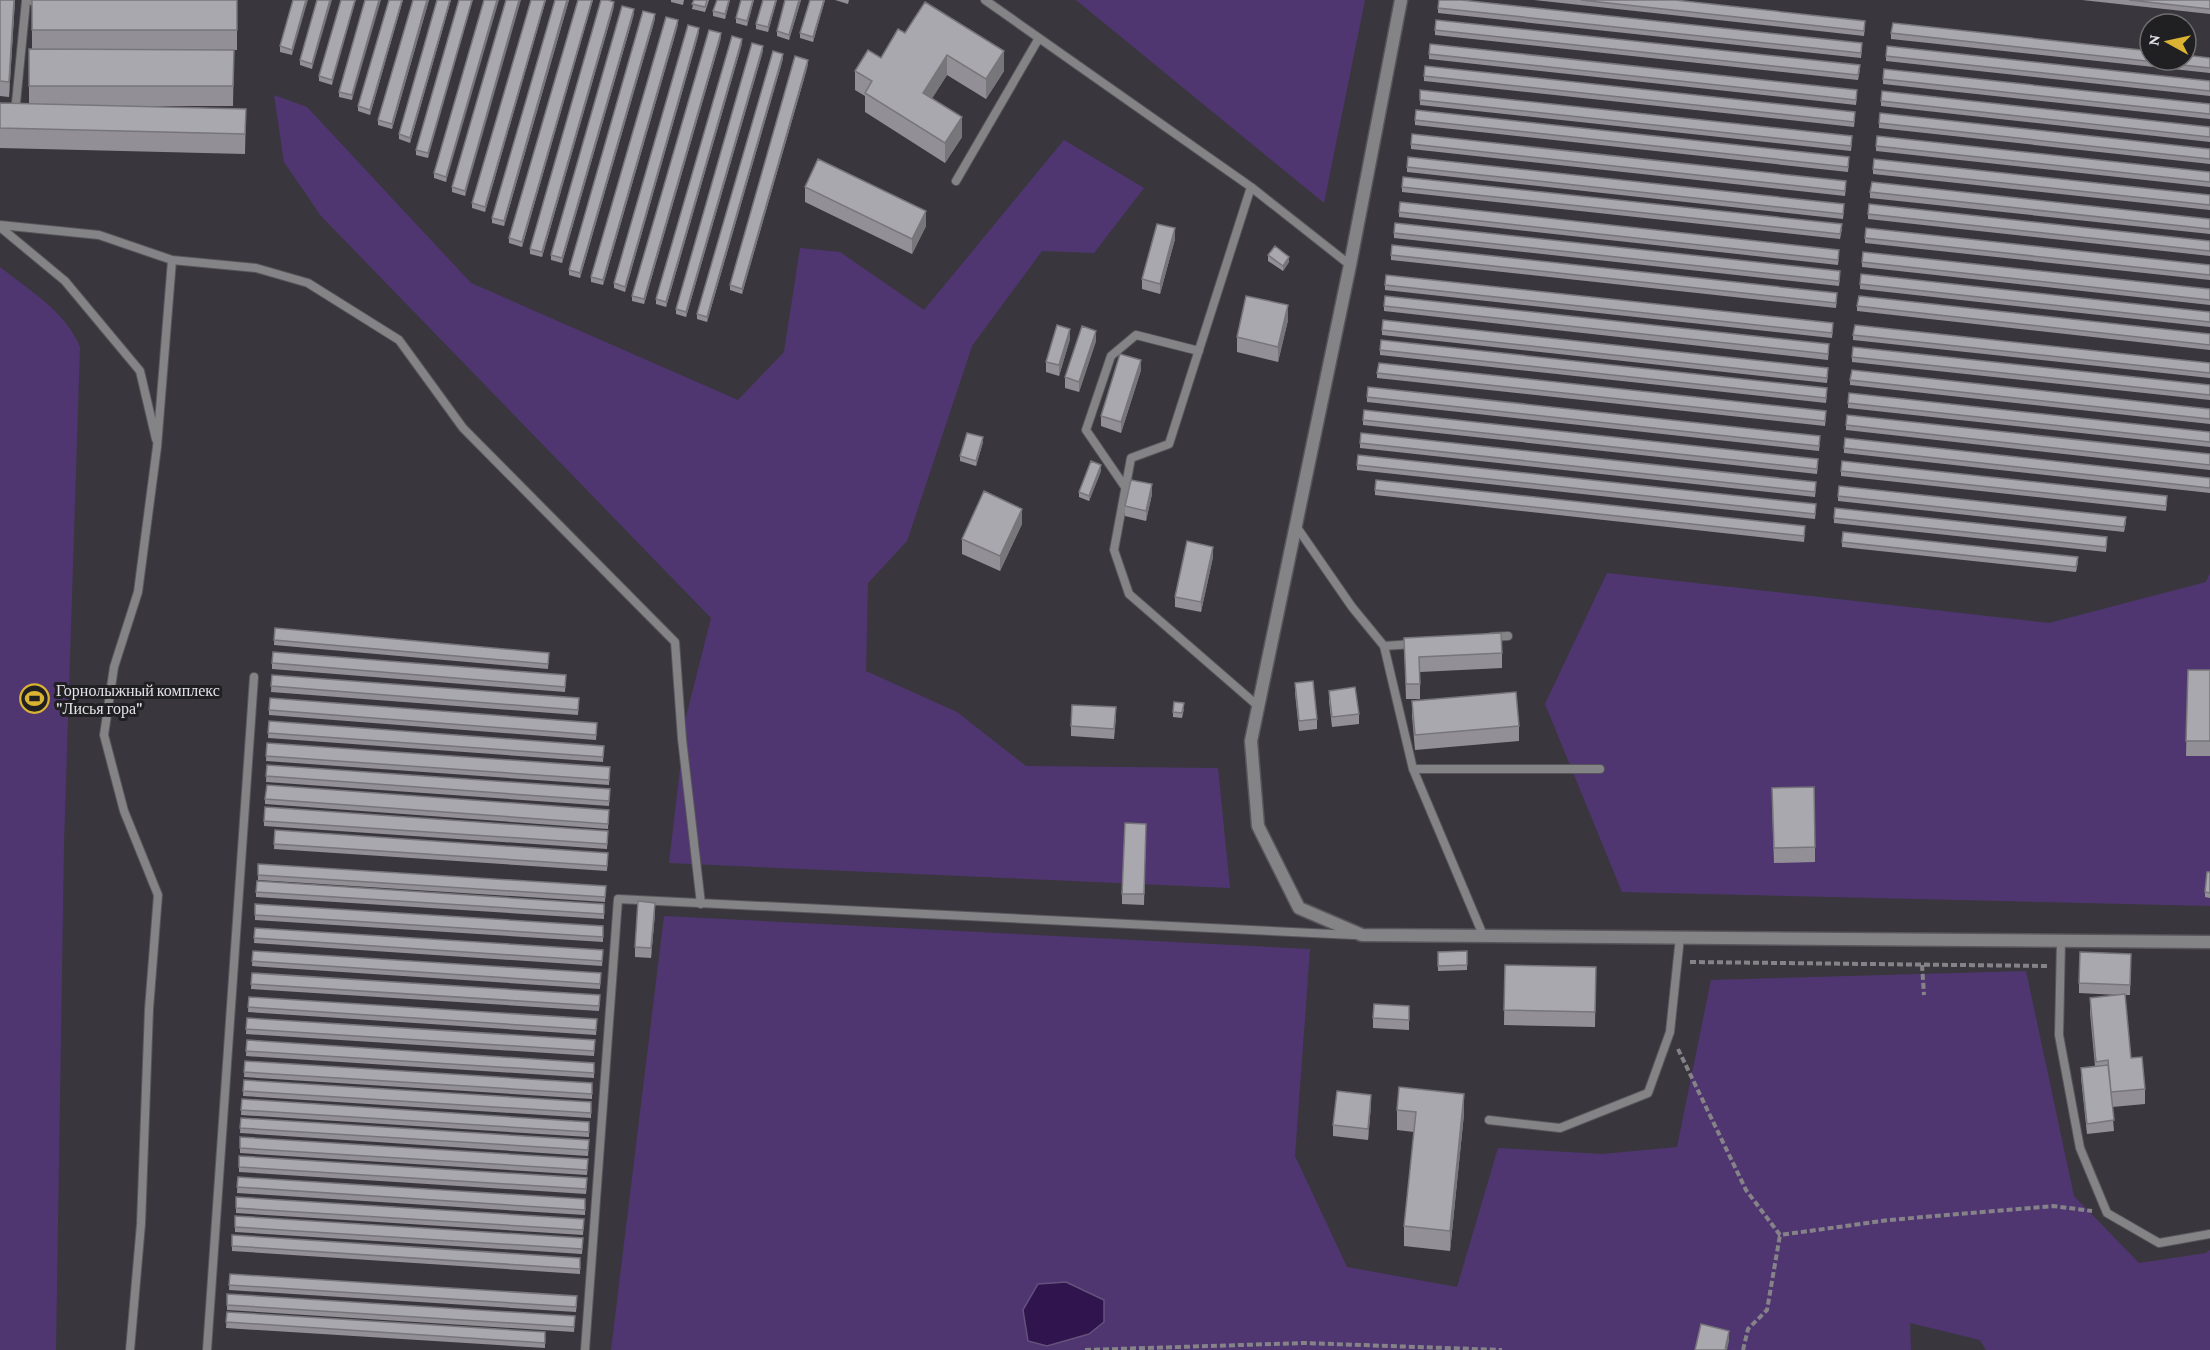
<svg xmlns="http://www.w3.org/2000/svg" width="2210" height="1350" font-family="'Crimson Pro',serif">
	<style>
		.green { fill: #4f3671 }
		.water { fill: #2f144e; stroke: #65527c; stroke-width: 1.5 }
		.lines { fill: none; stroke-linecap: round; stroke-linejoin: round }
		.service-casing { stroke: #58565b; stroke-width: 10 }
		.minor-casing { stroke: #58565b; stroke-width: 15 }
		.path { stroke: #858388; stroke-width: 4; stroke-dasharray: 6 3; stroke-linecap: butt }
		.service { stroke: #848386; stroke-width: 8 }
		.minor { stroke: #848386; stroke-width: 12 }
		.wall { fill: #929096 }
		.shaded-wall { fill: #77767a }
		.building { fill: #aaa8af; stroke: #77767a; stroke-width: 1.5 }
		.labels { text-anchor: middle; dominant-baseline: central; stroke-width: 6; stroke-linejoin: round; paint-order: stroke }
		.poi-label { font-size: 16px; fill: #e3e2e6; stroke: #201f21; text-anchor: start }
	</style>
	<rect width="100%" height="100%" fill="#39373d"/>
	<path class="green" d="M1076,0H1365L1324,203Z
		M274,95L307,107L471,283L738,400L784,352L800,248L840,252L924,310L1064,140L1144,188L1094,253L1042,251L972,346L907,541L868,583L866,671L957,712L1026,766L1218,768L1230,888L669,863L686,717L711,618L321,216L284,162Z
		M0,267C29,290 66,312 80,347L64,843L56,1350H0Z
		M1607,573L2049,623L2206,582L2210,573V906L1622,892L1545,704Z
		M664,916L1310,949L1295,1156L1347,1267L1457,1287L1498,1148L1602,1154L1677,1147L1711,980L2026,971L2074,1196L2139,1263L2206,1253L2210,1250V1350H1986L1980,1340L1910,1323L1911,1350H611Z"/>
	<path class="water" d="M1066,1282L1104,1300V1322L1089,1334L1047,1346L1028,1341L1023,1310L1038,1284Z"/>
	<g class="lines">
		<defs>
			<path id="service" d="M985,0L1251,187L1350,265
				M0,114L15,113L26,1L58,0
				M956,181L1039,38
				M1251,187L1169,444L1131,458L1114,550L1129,594L1258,706
				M0,225L99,235L172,260
				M0,227L65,281L140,371L156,439
				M1125,487L1086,430L1111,356L1136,335L1199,351
				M1296,526L1352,607L1384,646L1413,644
				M1491,637L1508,636
				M1384,646L1413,769L1483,935
				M1413,769H1600
				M2061,941L2059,1035L2080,1148L2107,1213L2159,1243L2210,1234
				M1489,1120L1560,1128L1648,1093L1670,1032L1680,937
				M130,1350L141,1224L149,1009L158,895L124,811L104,735L114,667L138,592L157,447L172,260L256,268L308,283L399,340L463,428L675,642L682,739L701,904
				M207,1350L254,677
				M585,1350L618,899L1354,935"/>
			<path id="minor" d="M1401,0L1350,265L1251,741L1258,826L1299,908L1362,935L2210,942"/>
		</defs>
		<use href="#service" class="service-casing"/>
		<use href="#minor" class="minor-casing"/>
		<path class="path" d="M1690,962L2048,966
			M1922,965L1924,995
			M1678,1049L1746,1190L1780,1235L1889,1220L2053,1206L2092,1211
			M1085,1350L1304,1343L1502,1350
			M1743,1350L1748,1329L1767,1310L1780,1235"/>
		<use href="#service" class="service"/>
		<use href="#minor" class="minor"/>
	</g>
	<path class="wall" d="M0,0H15L9,97L0,96Z
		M32,0H237V50H234L233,106H129L246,109L245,154L0,148V103L29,104V49H32Z
		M293,0L292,55L280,52V46Z
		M317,0L312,69L300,65V60Z
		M341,0L332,85L319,81V76Z
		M365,0L352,100L339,97V92Z
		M389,0H403L370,115L358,111V106Z
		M413,0H429L392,129L378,125V120Z
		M437,0H451L410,143L399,139V134Z
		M459,0L428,158L416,155V150Z
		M484,0L446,182L434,178V173Z
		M506,0L465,196L452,192V187Z
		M531,0H546L485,212L472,208V203Z
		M555,0H569L504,226L492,223V218Z
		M578,0H593L522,247L509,243V238Z
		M671,0H684L683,5L671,2Z
		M694,0H709L705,12L692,9Z
		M730,0L725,19L713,16V11Z
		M754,0L747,26L736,23V18Z
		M777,0L768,32L756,29V24Z
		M785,0H801L789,40L777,36V31Z
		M825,0L813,42L800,38V33Z
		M835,0H849L848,4Z
		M1534,0H1675L1865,26L1864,36Z
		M2082,0H2210V14Z
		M614,7L542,257L530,254V249Z
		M1438,8L1862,48L1861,58L1438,13Z
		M634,14L562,263L551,260V255Z
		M655,19L580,278L569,275V270Z
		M678,25L603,285L591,282V277Z
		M1435,30L1860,70L1858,80L1435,35Z
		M699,33L625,292L614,288V283Z
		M905,33L1004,71L986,99L947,75L932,98L962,137L945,163L865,112V96L855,90V71L881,58Z
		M1891,33L2210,58V73L1891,39Z
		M721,38L644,304L632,301V296Z
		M742,44L666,307L656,304V299Z
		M763,51L686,317L676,314V309Z
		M1429,54L1857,95L1856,105L1429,59Z
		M1886,56L2210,81V96L1886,61Z
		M783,59L707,322L697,319V314Z
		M808,65L742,294L730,290V285Z
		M1424,76L1855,117L1854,127L1424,81Z
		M1883,79L2210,104V119L1883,84Z
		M1420,90L1852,141L1851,151L1420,105Z
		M1881,101L2210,127V142L1881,106Z
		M1415,120L1849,162L1848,172L1415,125Z
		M1879,123L2210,149V164L1879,128Z
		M1411,144L1846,186L1845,196L1411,149Z
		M1876,146L2210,172V187L1876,151Z
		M1407,167L1844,209L1843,219L1407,172Z
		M1873,169L2210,195V210L1873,174Z
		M805,187L926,226L912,254L805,202Z
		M1402,187L1842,229L1840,239L1402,192Z
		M1870,192L2210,219V234L1870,198Z
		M1399,212L1839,255L1838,265L1399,217Z
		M1868,214L2210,241V256L1868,219Z
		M1394,233L1840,276L1839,286L1394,238Z
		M1865,238L2210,265V280L1865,243Z
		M1175,239L1160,294L1142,289V279Z
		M1268,255L1289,262L1283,271L1268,261Z
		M1391,255L1837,298L1836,308L1391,260Z
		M1862,262L2210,289V305L1862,267Z
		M1860,284L2210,312V327L1860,289Z
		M1385,285L1833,328L1832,338L1385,290Z
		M1384,306L1829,349L1828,360L1384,311Z
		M1857,306L2210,334V350L1857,311Z
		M1288,320L1278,362L1237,352V337Z
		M1382,330L1828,373L1827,383L1382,335Z
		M1853,335L2210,363V378L1853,340Z
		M1070,339L1059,376L1046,372V362Z
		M1096,341L1079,392L1065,388V377Z
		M1380,350L1827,393L1826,403L1380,355Z
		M1852,357L2210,385V400L1852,362Z
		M1141,370L1121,433L1101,426V416Z
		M1377,373L1826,416L1825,426L1377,378Z
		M1850,380L2210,409V424L1850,385Z
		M1367,397L1820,441L1819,451L1367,402Z
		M1848,403L2210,432V447L1848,408Z
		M1363,420L1818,464L1817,474L1363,425Z
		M1846,425L2210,454V470L1846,430Z
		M983,442L976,466L960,461V456Z
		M1360,443L1816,487L1815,497L1360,448Z
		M1844,448L2210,478V493L1844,453Z
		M1357,465L1816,509L1815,519L1357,470Z
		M1101,471L1089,501L1079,497V492Z
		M1841,471L2167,501L2166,511L1841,476Z
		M1375,490L1805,531L1804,542L1375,495Z
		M1152,494L1146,521L1125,516V506Z
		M1838,496L2126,522L2124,532L1838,501Z
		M1834,518L2107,542L2106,552L1834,523Z
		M1022,524L1000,571L962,554V539Z
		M1842,542L2078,562L2076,572L1842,547Z
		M1213,557L1201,612L1175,607V597Z
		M275,628L549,653L548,669L274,645Z
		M1404,638L1502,653V668L1420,672V699H1406Z
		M272,663L566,675L565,692L272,669Z
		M2188,670H2210V756H2186Z
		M272,675L579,698L578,715L271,692Z
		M1295,683L1317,719V729L1299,731L1295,693Z
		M1329,691L1359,714V724L1332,727L1329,701Z
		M1412,701L1519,726V741L1415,750L1412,716Z
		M1184,709L1182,718L1173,717V712Z
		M269,710L597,723L596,740L269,715Z
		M1116,718L1114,739L1071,736V726Z
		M269,721L604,746L603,762L268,738Z
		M267,743L610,767L609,785L266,761Z
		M267,765L610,789L609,806L266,782Z
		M265,799L609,810L608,829L265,804Z
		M1772,803L1815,847V862L1774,863Z
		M264,821L608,831L607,849L264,826Z
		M1146,824L1144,905L1122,904V894Z
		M275,830L608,853L607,871L274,849Z
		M258,864L606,886L605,902L258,880Z
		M2210,872V898L2205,897V892Z
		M256,892L604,904V919L256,897Z
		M255,904L603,926V942L255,920Z
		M655,913L651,958L635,957V947Z
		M255,928L603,950L602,966L254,943Z
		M253,951L601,973L600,989L252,966Z
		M1467,951V970L1438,971V952Z
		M2131,954L2130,995H2125L2131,1058L2145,1089V1104L2112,1107L2114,1131L2087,1134L2081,1078V1068L2095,1066L2090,1013V998L2118,995L2079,993V983Z
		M1505,965L1596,967L1595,1027L1504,1025Z
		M252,973L600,1000L599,1011L251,989Z
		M249,997L597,1019L596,1035L248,1012Z
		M1409,1006V1030L1373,1028V1018Z
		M247,1018L595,1040L594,1056L246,1034Z
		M247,1040L594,1063V1078L246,1056Z
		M245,1061L592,1088V1099L244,1077Z
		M244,1080L591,1102V1118L243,1096Z
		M242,1099L589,1122V1137L241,1115Z
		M1371,1105L1368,1140L1333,1136V1125Z
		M1397,1110L1464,1114L1450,1251L1404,1246V1226L1414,1132L1397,1130Z
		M241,1118L589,1140L588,1156L240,1133Z
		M240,1137L588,1159L587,1175L240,1153Z
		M239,1156L587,1184L586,1194L239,1172Z
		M238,1177L585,1199V1215L237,1193Z
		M236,1197L584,1219L583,1235L236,1213Z
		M235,1216L583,1238L582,1254L235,1232Z
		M232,1235L580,1258V1274L232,1251Z
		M230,1274L577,1301L576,1312L229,1290Z
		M227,1294L575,1316L574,1332L227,1310Z
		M227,1312L545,1332V1348L226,1328Z"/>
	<path class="shaded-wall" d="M14,0H15L9,97V82Z
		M306,0H308L292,55V50Z
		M330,0H332L312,69V64Z
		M355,0H356L332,85V80Z
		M379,0H381L352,100V95Z
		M402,0H403L370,115V110Z
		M427,0H429L392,129V124Z
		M450,0H451L410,143V138Z
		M472,0H473L428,158V153Z
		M497,0H499L446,182V177Z
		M519,0H521L465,196V191Z
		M545,0H546L485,212V207Z
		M567,0H569L504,226V221Z
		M592,0H593L522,247V242Z
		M729,0H730L725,19V14Z
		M753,0H754L747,26V21Z
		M776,0H777L768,32V27Z
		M799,0H801L789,40V35Z
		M824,0H825L813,42V37Z
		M614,2V7L542,257V252Z
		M634,9V14L562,263V258Z
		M655,14V19L580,278V273Z
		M678,20V25L603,285V280Z
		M699,28V33L625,292V287Z
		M721,33V38L644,304V299Z
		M742,39V44L666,307V302Z
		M763,46V51L686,317V312Z
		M1004,51V71L986,99V79Z
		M783,54V59L707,322V317Z
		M947,55V75L923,113V93Z
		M808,60V65L742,294V289Z
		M962,117V137L945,163V143Z
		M926,211V226L912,254V239Z
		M1175,228V239L1160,294V284Z
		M1289,257V262L1283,271V266Z
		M1288,305V320L1278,362V347Z
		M1070,329V339L1059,376V365Z
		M1096,331V341L1079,392V382Z
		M1141,360V370L1121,433V422Z
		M983,437V442L976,466V461Z
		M1101,465V471L1089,501V496Z
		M1152,484V494L1146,521V511Z
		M1022,509V524L1000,571V556Z
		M1213,547V557L1201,612V602Z
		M655,903V913L651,958V948Z
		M1464,1094V1114L1450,1251V1231Z
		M1371,1095V1105L1368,1140V1129Z
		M1729,1331V1341L1727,1350H1725Z"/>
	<path class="building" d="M0,0H14L9,82L0,81Z
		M32,0H237V30H32Z
		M293,0H306L292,50L280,46Z
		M317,0H330L312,64L300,60Z
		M341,0H355L332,80L319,76Z
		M365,0H379L352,95L339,92Z
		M389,0H402L370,110L358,106Z
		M413,0H427L392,124L378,120Z
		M437,0H450L410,138L399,134Z
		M459,0H472L428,153L416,150Z
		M484,0H497L446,177L434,173Z
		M506,0H519L465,191L452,187Z
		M531,0H545L485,207L472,203Z
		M555,0H567L504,221L492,218Z
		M578,0H592L522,242L509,238Z
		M601,0H608L614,2L542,252L530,249Z
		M694,0H707L705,7L692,4Z
		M717,0H729L725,14L713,11Z
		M741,0H753L747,21L736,18Z
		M763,0H776L768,27L756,24Z
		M785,0H799L789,35L777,31Z
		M810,0H824L813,37L800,33Z
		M1439,0H1461L1862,43L1861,53L1438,8Z
		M1581,0H1675L1865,21L1864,31Z
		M2129,0H2210V9Z
		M925,2L1004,51L986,79L947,55L923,93L962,117L945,143L865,93L872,81L855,71L868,50L881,58L898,29L905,33Z
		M622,6L634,9L562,258L551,255Z
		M643,11L655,14L580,273L569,270Z
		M666,17L678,20L603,280L591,277Z
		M1436,20L1860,65L1858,75L1435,30Z
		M1893,23L2150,51V60H2186V55L2210,58V68L1891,33Z
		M688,25L699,28L625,287L614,283Z
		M709,30L721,33L644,299L632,296Z
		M732,36L742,39L666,302L656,299Z
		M752,43L763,46L686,312L676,309Z
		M1430,44L1857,90L1856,100L1429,54Z
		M1887,46L2210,81V91L1886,56Z
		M29,49L234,50L233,86H29Z
		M773,51L783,54L707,317L697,314Z
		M795,56L808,60L742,289L730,285Z
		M1425,66L1855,112L1854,122L1424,76Z
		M1884,69L2210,104V114L1883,79Z
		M1420,90L1852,136L1851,146L1420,100Z
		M1882,91L2210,127V137L1881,101Z
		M0,103L246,109L245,134L0,128Z
		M1416,110L1849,157L1848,167L1415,120Z
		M1880,113L2210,149V159L1879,123Z
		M1412,134L1846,181L1845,191L1411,144Z
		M1877,136L2210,172V182L1876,146Z
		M1408,157L1844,204L1843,214L1407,167Z
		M818,159L926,211L912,239L805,187Z
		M1874,159L2210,195V205L1873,169Z
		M1403,177L1842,224L1840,234L1402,187Z
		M1872,182L2210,219V229L1870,192Z
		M1400,202L1839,250L1838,260L1399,212Z
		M1869,204L2210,241V251L1868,214Z
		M1395,223L1840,271L1839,281L1394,233Z
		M1157,224L1175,228L1160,284L1142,279Z
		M1866,228L2210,265V275L1865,238Z
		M1392,245L1837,293L1836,303L1391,255Z
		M1275,246L1289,257L1283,266L1268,255Z
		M1863,252L2210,289V300L1862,262Z
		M1861,274L2210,312V322L1860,284Z
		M1386,275L1833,323L1832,333L1385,285Z
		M1246,296L1288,305L1278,347L1237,337Z
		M1385,296L1829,344L1828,354L1384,306Z
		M1859,296L2210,334V345L1857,306Z
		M1383,320L1828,368L1827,378L1382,330Z
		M1057,325L1070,329L1059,365L1046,362Z
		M1855,325L2210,363V373L1853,335Z
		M1082,326L1096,331L1079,382L1065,377Z
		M1381,340L1827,388L1826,398L1380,350Z
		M1853,347L2210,385V395L1852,357Z
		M1120,354L1141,360L1121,422L1101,416Z
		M1379,363L1826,411L1825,421L1377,373Z
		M1852,370L2210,409V419L1850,380Z
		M1368,387L1820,436L1819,446L1367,397Z
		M1849,393L2210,432V442L1848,403Z
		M1364,410L1818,459L1817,469L1363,420Z
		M1847,415L2210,454V465L1846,425Z
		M967,433L983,437L976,461L960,456Z
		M1361,433L1816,482L1815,492L1360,443Z
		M1845,438L2210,478V488L1844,448Z
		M1358,455L1816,504L1815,514L1357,465Z
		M1091,461L1101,465L1089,496L1079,492Z
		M1842,461L2167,496L2166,506L1841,471Z
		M1131,480L1152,484L1146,511L1125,506Z
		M1376,480L1805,526L1804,536L1375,490Z
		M1839,486L2126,517L2124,527L1838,496Z
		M984,491L1022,509L1000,556L962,539Z
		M1835,508L2107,537L2106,547L1834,518Z
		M1843,532L2078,557L2076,567L1842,542Z
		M1187,541L1213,547L1201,602L1175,597Z
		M275,628L549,653L548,664L274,640Z
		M1501,633L1502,653L1419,657L1420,684H1406L1404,638Z
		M273,652L566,675L565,687L272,663Z
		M2188,670H2210V741H2186Z
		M272,675L579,698L578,710L271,686Z
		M1313,681L1317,719L1299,721L1295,683Z
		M1355,687L1359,714L1332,717L1329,691Z
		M1516,692L1519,726L1415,735L1412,701Z
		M270,698L597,723L596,735L269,710Z
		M1174,702L1184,703L1182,713L1173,712Z
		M1072,705L1116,707L1114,729L1071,726Z
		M269,721L604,746L603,757L268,733Z
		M267,743L610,767L609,780L266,756Z
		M267,765L610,789L609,801L266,776Z
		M267,785L609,810L608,824L265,799Z
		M1814,787L1815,847L1774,848L1772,788Z
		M265,807L608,831L607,844L264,821Z
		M1125,823L1146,824L1144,894H1122Z
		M275,830L608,853L607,866L274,844Z
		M258,864L606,886L605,897L258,875Z
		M2207,872H2210V893L2205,892Z
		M257,881L604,904V914L256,892Z
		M638,901L655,903L651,948L635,947Z
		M255,904L603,926V937L255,915Z
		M255,928L603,950L602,961L254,938Z
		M253,951L601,973L600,984L252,961Z
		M1467,951V965L1438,966V952Z
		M2080,952L2131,954L2130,985L2079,983Z
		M1505,965L1596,967L1595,1012L1504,1010Z
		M252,973L600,995L599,1006L251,984Z
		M2125,994L2131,1058L2142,1057L2145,1089L2111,1092L2108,1060L2096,1062L2090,998Z
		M249,997L597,1019L596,1030L248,1007Z
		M1374,1004L1409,1006V1020L1373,1018Z
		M247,1018L595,1040L594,1051L246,1029Z
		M247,1040L594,1063V1073L246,1051Z
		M245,1061L592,1083V1094L244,1072Z
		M2108,1065L2114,1120L2087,1124L2081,1068Z
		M244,1080L591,1102V1113L243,1091Z
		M1399,1087L1464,1094L1450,1231L1404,1226L1416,1112L1397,1110Z
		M1337,1091L1371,1095L1368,1129L1333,1125Z
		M242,1099L589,1122V1132L241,1110Z
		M241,1118L589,1140L588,1150L240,1128Z
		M240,1137L588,1159L587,1170L240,1148Z
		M239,1156L587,1178L586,1189L239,1167Z
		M238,1177L585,1199V1210L237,1187Z
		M236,1197L584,1219L583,1230L236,1208Z
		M235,1216L583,1238L582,1249L235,1227Z
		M232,1235L580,1258V1269L232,1246Z
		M230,1274L577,1296L576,1307L229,1285Z
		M227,1294L575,1316L574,1327L227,1305Z
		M227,1312L545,1332V1343L226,1322Z
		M1701,1324L1729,1331L1725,1350H1695Z"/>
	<defs>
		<symbol id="stadium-ring" viewBox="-11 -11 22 22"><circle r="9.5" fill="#201f21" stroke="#dab333" stroke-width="1.5"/><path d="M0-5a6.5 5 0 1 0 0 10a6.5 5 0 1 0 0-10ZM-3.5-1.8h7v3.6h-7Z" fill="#dab333"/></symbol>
	</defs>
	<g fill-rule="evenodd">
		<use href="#stadium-ring" x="18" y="682" width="33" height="33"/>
	</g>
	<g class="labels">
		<g class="poi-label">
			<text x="56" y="690">Горнолыжный комплекс<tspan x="56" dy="18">"Лисья гора"</tspan></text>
		</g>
	</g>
	<g transform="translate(2168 42) rotate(278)"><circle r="28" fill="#201f21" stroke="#6e6d70" stroke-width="1.5"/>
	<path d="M0-4.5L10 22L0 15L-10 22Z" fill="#dab333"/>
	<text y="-9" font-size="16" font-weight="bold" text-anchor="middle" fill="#e3e2e6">N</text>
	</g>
</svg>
